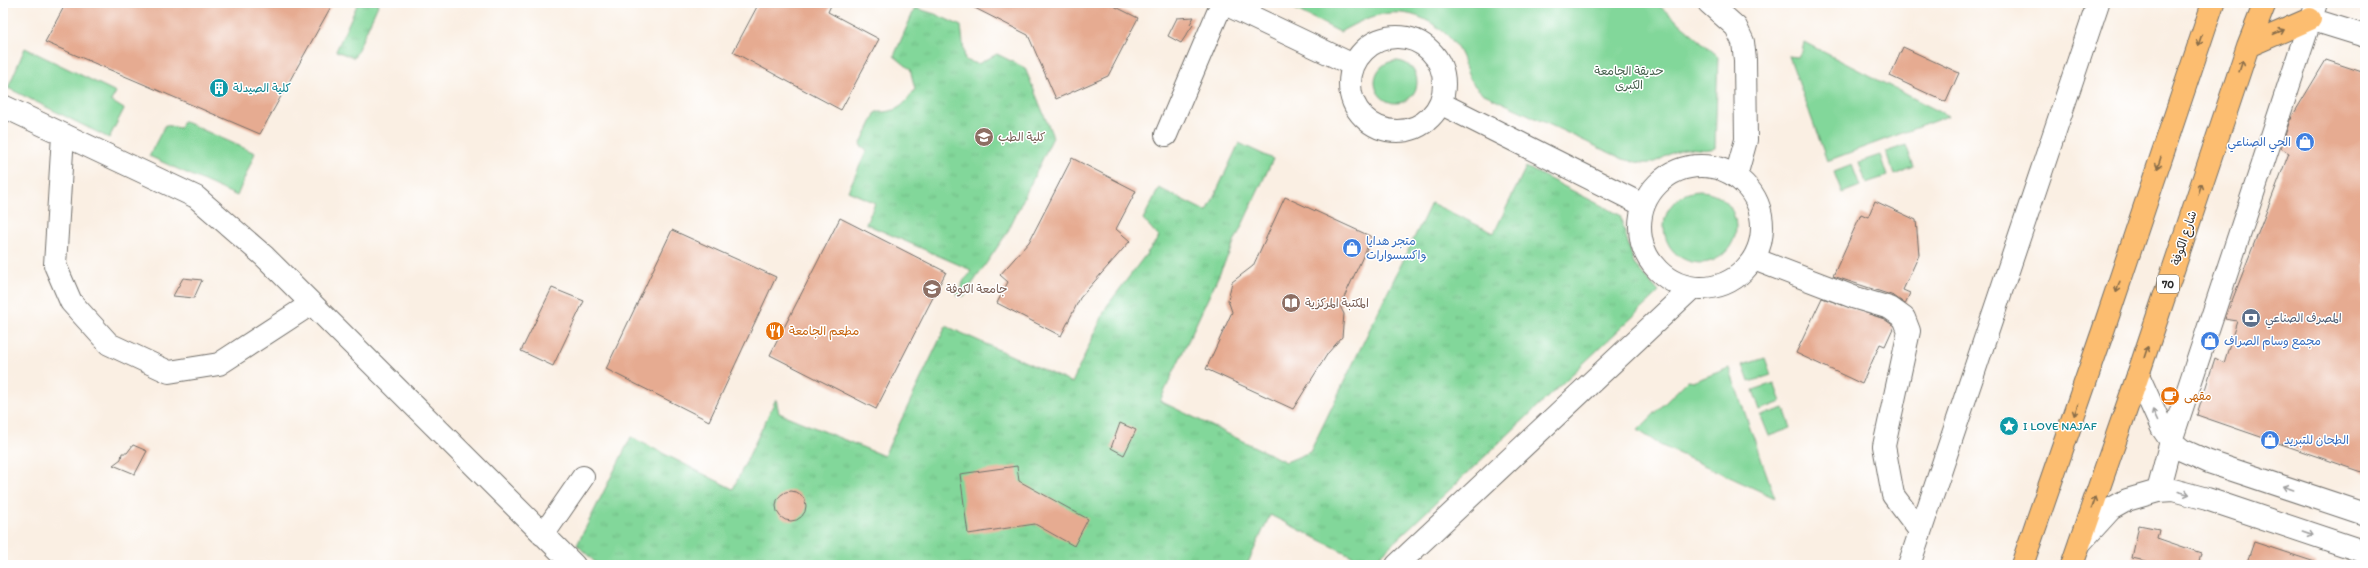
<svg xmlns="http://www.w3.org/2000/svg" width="2368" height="568" font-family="Itim,'Playpen Sans Arabic',sans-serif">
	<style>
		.green { fill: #82d79a; stroke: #568162 }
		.park { fill: url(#park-tufts); stroke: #568162 }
		.building { fill: #e6ab91 }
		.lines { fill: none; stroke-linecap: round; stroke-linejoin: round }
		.minor-casing { stroke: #73706b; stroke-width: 24 }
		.highway-casing { stroke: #73706b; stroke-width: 24 }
		.minor { stroke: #fff; stroke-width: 22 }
		.highway { stroke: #fcbd6f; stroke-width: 22 }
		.oneway { stroke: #896d4a }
		.oneway2 { stroke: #a0a0a0 }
		.labels { text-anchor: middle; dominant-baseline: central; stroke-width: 3; stroke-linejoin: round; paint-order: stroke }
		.shield { fill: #fff; stroke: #6b6b6b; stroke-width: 1 }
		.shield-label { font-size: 11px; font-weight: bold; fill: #2b2b2b }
		.park-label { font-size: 12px; fill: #455f4c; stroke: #fff }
		.culture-label { font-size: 12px; fill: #0d838f; stroke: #fff; text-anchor: start }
		.education-label { font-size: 12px; fill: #785e54; stroke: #fff; text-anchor: start }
		.shop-label { font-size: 12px; fill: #366cbe; stroke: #fff; text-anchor: start }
		.street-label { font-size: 12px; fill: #2b2b2b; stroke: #fff }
		.service-label { font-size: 12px; fill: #4e5e75; stroke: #fff; text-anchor: start }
		.food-label { font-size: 12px; fill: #c56008; stroke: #fff; text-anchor: start }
	</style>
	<defs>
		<pattern id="park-tufts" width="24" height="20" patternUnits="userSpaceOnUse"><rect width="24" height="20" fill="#82d79a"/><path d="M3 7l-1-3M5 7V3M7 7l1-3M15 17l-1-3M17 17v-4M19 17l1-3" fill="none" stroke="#70b985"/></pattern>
	</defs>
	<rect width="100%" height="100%" fill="#fff"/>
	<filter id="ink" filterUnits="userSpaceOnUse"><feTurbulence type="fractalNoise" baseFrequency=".025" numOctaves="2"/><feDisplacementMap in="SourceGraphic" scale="8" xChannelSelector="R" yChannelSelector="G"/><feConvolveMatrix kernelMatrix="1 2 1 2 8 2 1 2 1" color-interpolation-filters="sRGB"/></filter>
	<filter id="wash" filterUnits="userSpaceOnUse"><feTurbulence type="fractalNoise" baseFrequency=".012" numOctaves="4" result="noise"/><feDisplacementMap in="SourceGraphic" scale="16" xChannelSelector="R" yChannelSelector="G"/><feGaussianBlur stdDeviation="0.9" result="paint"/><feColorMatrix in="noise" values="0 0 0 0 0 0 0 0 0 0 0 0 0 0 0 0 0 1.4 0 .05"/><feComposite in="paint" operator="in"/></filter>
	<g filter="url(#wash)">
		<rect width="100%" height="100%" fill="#faefe3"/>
		<path class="green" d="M1283,3H1656L1718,56L1715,148C1700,152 1698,147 1685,149C1672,150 1663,160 1651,163C1641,164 1632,161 1623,159L1482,93C1478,89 1472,84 1470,79C1465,70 1464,59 1459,51C1453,40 1446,33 1436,26C1402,3 1373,13 1340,32Z
			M1804,42L1948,116L1827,161L1789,56L1797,57L1802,52Z
			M25,48L116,92L111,101L124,109L109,138L8,88Z
			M1375 82a21 21 0 1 1 42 0a21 21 0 1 1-42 0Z
			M183,121L255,153L237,196L149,156L165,125L180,128Z
			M1906,145L1914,167L1894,175L1886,152Z
			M1880,155L1887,176L1866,183L1859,162Z
			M1852,165L1860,186L1842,193L1834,172Z
			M1664 227a36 36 0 1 1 72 0a36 36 0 1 1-72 0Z
			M1765,358L1771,375L1749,382L1743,365Z
			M1729,368L1775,498L1660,445L1638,430L1688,380L1695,381Z
			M1774,383L1781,402L1760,410L1753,390Z
			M1784,408L1791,428L1769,436L1761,416Z"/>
		<path class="park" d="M358,3H379L354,58L336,51Z
			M915,8L935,14L961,26L965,60L978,64L997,54L1025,68L1053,137L1007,233L964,296L957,295L964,280L969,275L971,270L866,224L875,203L848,191L867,150L860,145L876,112C897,113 904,106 915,89L910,69L894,56Z
			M1239,143L1273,159L1160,401L1286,462L1310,452L1431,203L1494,233L1526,167L1620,215L1634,264L1659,292L1370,565L1270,515L1247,565H598L577,545L631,437L733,489L776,399L779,413L884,456L946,326L1072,383L1107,306L1159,237L1143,219L1159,188L1207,212Z"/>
		<g id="blocks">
			<path class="building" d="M66,3H333L260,134L45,42Z
				M759,3H832L828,12L879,39L841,110L733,52Z
				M965,3H1108L1138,18L1108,76L1056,99L1028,35Z
				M1194,17L1190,24L1193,25L1181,43L1168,36L1177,18Z
				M1903,47L1959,73L1946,102L1890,76Z
				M2326,60L2365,73V473L2197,415L2215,358L2224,363L2237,321L2225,319L2289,153L2281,148L2290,120Z
				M1072,158L1136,191L1116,229L1130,241L1080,298L1061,336L997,303L1008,282L1000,275L1029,242Z
				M1285,197L1372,237L1340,306L1344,314L1342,337L1328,353L1293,409L1206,369L1232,312L1228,300L1232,282L1253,266Z
				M1875,201L1916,220L1919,255L1903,290L1910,293L1905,304L1894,296L1833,276L1861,214L1868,217Z
				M840,218L946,272L876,409L770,355Z
				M672,230L776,277L709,421L606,369Z
				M183,278L202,280L194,298L173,296Z
				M552,288L584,301L553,366L521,351Z
				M1822,298L1884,319L1894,326L1885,346L1880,344L1862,384L1796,353Z
				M1120,423L1136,430L1124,455L1111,448Z
				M133,445L147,451L135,474L113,465L121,459L122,453H127Z
				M1017,466L1019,481L1088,519L1074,546L1035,524L968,534L960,474Z
				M776 506a15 15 0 1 1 30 0a15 15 0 1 1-30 0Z
				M2139,525L2159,529L2157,538L2201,553L2198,565H2164L2132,558Z
				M2254,542L2315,562V565H2246Z"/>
		</g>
	</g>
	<g filter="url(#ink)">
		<use href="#blocks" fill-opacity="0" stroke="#73706b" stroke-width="1"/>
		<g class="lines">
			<defs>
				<path id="minor" d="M1223,3L1353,65
					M1709,3L1736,27L1743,42L1745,60L1746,140L1736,176
					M2310,19L2365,36
					M1350 84a47 47 0 1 1 94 0a47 47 0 1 1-94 0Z
					M1440,103L1643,205
					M3,106L196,197L264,256L574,565
					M63,135L55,265L71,302L109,344L169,372L219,364L311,304
					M1166,135L1222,3
					M1640 227a61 61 0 1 1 122 0a61 61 0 1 1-122 0Z
					M1754,259L1856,298L1890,308L1904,318L1909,331L1884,446L1893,495L1920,531
					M2138,375L2162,428L2171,441L2182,450L2209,462L2365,514
					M2158,491L2171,441L2316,3
					M543,535L583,477
					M2080,543L2111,509L2127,500L2158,491L2173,490L2207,499L2365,552
					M1397,565L1692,288
					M1909,565L2098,3"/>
				<path id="highway" d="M2248,46L2310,19
					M2022,565L2103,331L2213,3
					M2072,565L2138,375L2248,46L2265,3"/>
			</defs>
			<use href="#minor" class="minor-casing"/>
			<use href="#highway" class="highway-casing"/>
			<use href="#minor" class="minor"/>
			<use href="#highway" class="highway"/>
		</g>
		<defs><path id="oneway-shaft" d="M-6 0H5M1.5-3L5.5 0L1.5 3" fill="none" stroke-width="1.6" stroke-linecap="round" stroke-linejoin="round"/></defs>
		<g class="oneway">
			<use href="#oneway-shaft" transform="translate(2279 32) rotate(-23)"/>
			<use href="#oneway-shaft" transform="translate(2200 40) rotate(108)"/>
			<use href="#oneway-shaft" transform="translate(2241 66) rotate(-72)"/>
			<use href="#oneway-shaft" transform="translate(2159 163) rotate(108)"/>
			<use href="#oneway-shaft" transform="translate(2200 189) rotate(-72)"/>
			<use href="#oneway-shaft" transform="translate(2118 287) rotate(108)"/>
			<use href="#oneway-shaft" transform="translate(2146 352) rotate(-72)"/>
			<use href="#oneway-shaft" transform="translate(2076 410) rotate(109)"/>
			<use href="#oneway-shaft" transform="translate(2094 502) rotate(-71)"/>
		</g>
		<g class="oneway2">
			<use href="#oneway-shaft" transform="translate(2155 415) rotate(-115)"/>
			<use href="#oneway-shaft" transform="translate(2288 488) rotate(-161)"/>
			<use href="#oneway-shaft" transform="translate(2184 493) rotate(14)"/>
			<use href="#oneway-shaft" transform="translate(2308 533) rotate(19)"/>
		</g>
	</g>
	<defs>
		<symbol id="building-disc" viewBox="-11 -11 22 22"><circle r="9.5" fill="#0f9aa8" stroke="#fff"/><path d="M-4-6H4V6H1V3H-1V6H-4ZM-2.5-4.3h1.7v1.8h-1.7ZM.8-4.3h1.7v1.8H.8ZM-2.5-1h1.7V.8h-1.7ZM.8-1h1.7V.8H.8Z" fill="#fff"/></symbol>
		<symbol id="university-disc" viewBox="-11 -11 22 22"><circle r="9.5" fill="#8d6e63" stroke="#fff"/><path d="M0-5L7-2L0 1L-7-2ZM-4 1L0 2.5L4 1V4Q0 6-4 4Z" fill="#fff"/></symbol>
		<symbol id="shop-disc" viewBox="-11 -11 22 22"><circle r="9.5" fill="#3f7fe0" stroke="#fff"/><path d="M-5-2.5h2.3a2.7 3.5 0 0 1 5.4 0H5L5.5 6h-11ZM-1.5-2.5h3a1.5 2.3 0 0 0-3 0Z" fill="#fff"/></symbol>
		<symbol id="library-disc" viewBox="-11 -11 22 22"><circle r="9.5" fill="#8d6e63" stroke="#fff"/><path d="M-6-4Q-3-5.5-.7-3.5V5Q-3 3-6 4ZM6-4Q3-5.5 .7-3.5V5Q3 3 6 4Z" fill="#fff"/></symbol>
		<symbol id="bank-disc" viewBox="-11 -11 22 22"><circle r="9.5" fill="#5c6f8a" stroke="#fff"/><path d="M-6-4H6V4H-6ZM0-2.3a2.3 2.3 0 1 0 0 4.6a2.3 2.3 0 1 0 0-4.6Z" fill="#fff"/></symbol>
		<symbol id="restaurant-disc" viewBox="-11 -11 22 22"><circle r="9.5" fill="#e8710a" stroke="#fff"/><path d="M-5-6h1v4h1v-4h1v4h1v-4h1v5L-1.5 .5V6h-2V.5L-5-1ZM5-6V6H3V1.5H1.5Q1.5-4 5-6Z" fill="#fff"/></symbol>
		<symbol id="cafe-disc" viewBox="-11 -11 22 22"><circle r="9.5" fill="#e8710a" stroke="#fff"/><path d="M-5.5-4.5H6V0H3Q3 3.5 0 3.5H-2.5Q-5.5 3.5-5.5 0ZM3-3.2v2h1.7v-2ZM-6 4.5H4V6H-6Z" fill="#fff"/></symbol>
		<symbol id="sight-disc" viewBox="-11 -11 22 22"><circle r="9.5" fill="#0f9aa8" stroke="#fff"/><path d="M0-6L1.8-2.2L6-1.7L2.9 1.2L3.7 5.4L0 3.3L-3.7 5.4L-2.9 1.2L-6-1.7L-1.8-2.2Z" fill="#fff"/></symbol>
	</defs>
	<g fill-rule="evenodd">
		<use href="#building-disc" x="208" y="77" width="22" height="22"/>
		<use href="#university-disc" x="973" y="126" width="22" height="22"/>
		<use href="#shop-disc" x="2294" y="131" width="22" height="22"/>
		<use href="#shop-disc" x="1341" y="237" width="22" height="22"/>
		<use href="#university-disc" x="921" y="278" width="22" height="22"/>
		<use href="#library-disc" x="1280" y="292" width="22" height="22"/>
		<use href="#bank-disc" x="2240" y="307" width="22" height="22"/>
		<use href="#restaurant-disc" x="764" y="320" width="22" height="22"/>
		<use href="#shop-disc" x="2199" y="330" width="22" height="22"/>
		<use href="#cafe-disc" x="2159" y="385" width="22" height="22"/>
		<use href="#sight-disc" x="1998" y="415" width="22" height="22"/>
		<use href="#shop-disc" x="2259" y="429" width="22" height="22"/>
	</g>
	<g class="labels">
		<rect class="shield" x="2157" y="275" width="22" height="18" rx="3"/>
		<g class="shield-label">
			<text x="2168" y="284">70</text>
		</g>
		<g class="park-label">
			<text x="1629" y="71">حديقة الجامعة<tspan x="1629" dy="14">الكبرى</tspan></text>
		</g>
		<g class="culture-label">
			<text x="233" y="88">كلية الصيدلة</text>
			<text x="2023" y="426">I LOVE NAJAF</text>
		</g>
		<g class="education-label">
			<text x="998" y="137">كلية الطب</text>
			<text x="946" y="289">جامعة الكوفة</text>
			<text x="1305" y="303">المكتبة المركزية</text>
		</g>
		<g class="shop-label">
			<text x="2291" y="142" text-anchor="end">الحي الصناعي</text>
			<text x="1366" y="241">متجر هدايا<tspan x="1366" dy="14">واكسسوارات</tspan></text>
			<text x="2224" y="341">مجمع وسام الصراف</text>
			<text x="2284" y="440">الطحان للتبريد</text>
		</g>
		<g class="street-label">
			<text transform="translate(2184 238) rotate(-72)">شارع الكوفة</text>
		</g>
		<g class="service-label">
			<text x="2265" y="318">المصرف الصناعي</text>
		</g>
		<g class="food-label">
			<text x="789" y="331">مطعم الجامعة</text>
			<text x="2184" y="396">مقهى</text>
		</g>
	</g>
	<rect width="2368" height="568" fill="none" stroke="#fff" stroke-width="16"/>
</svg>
